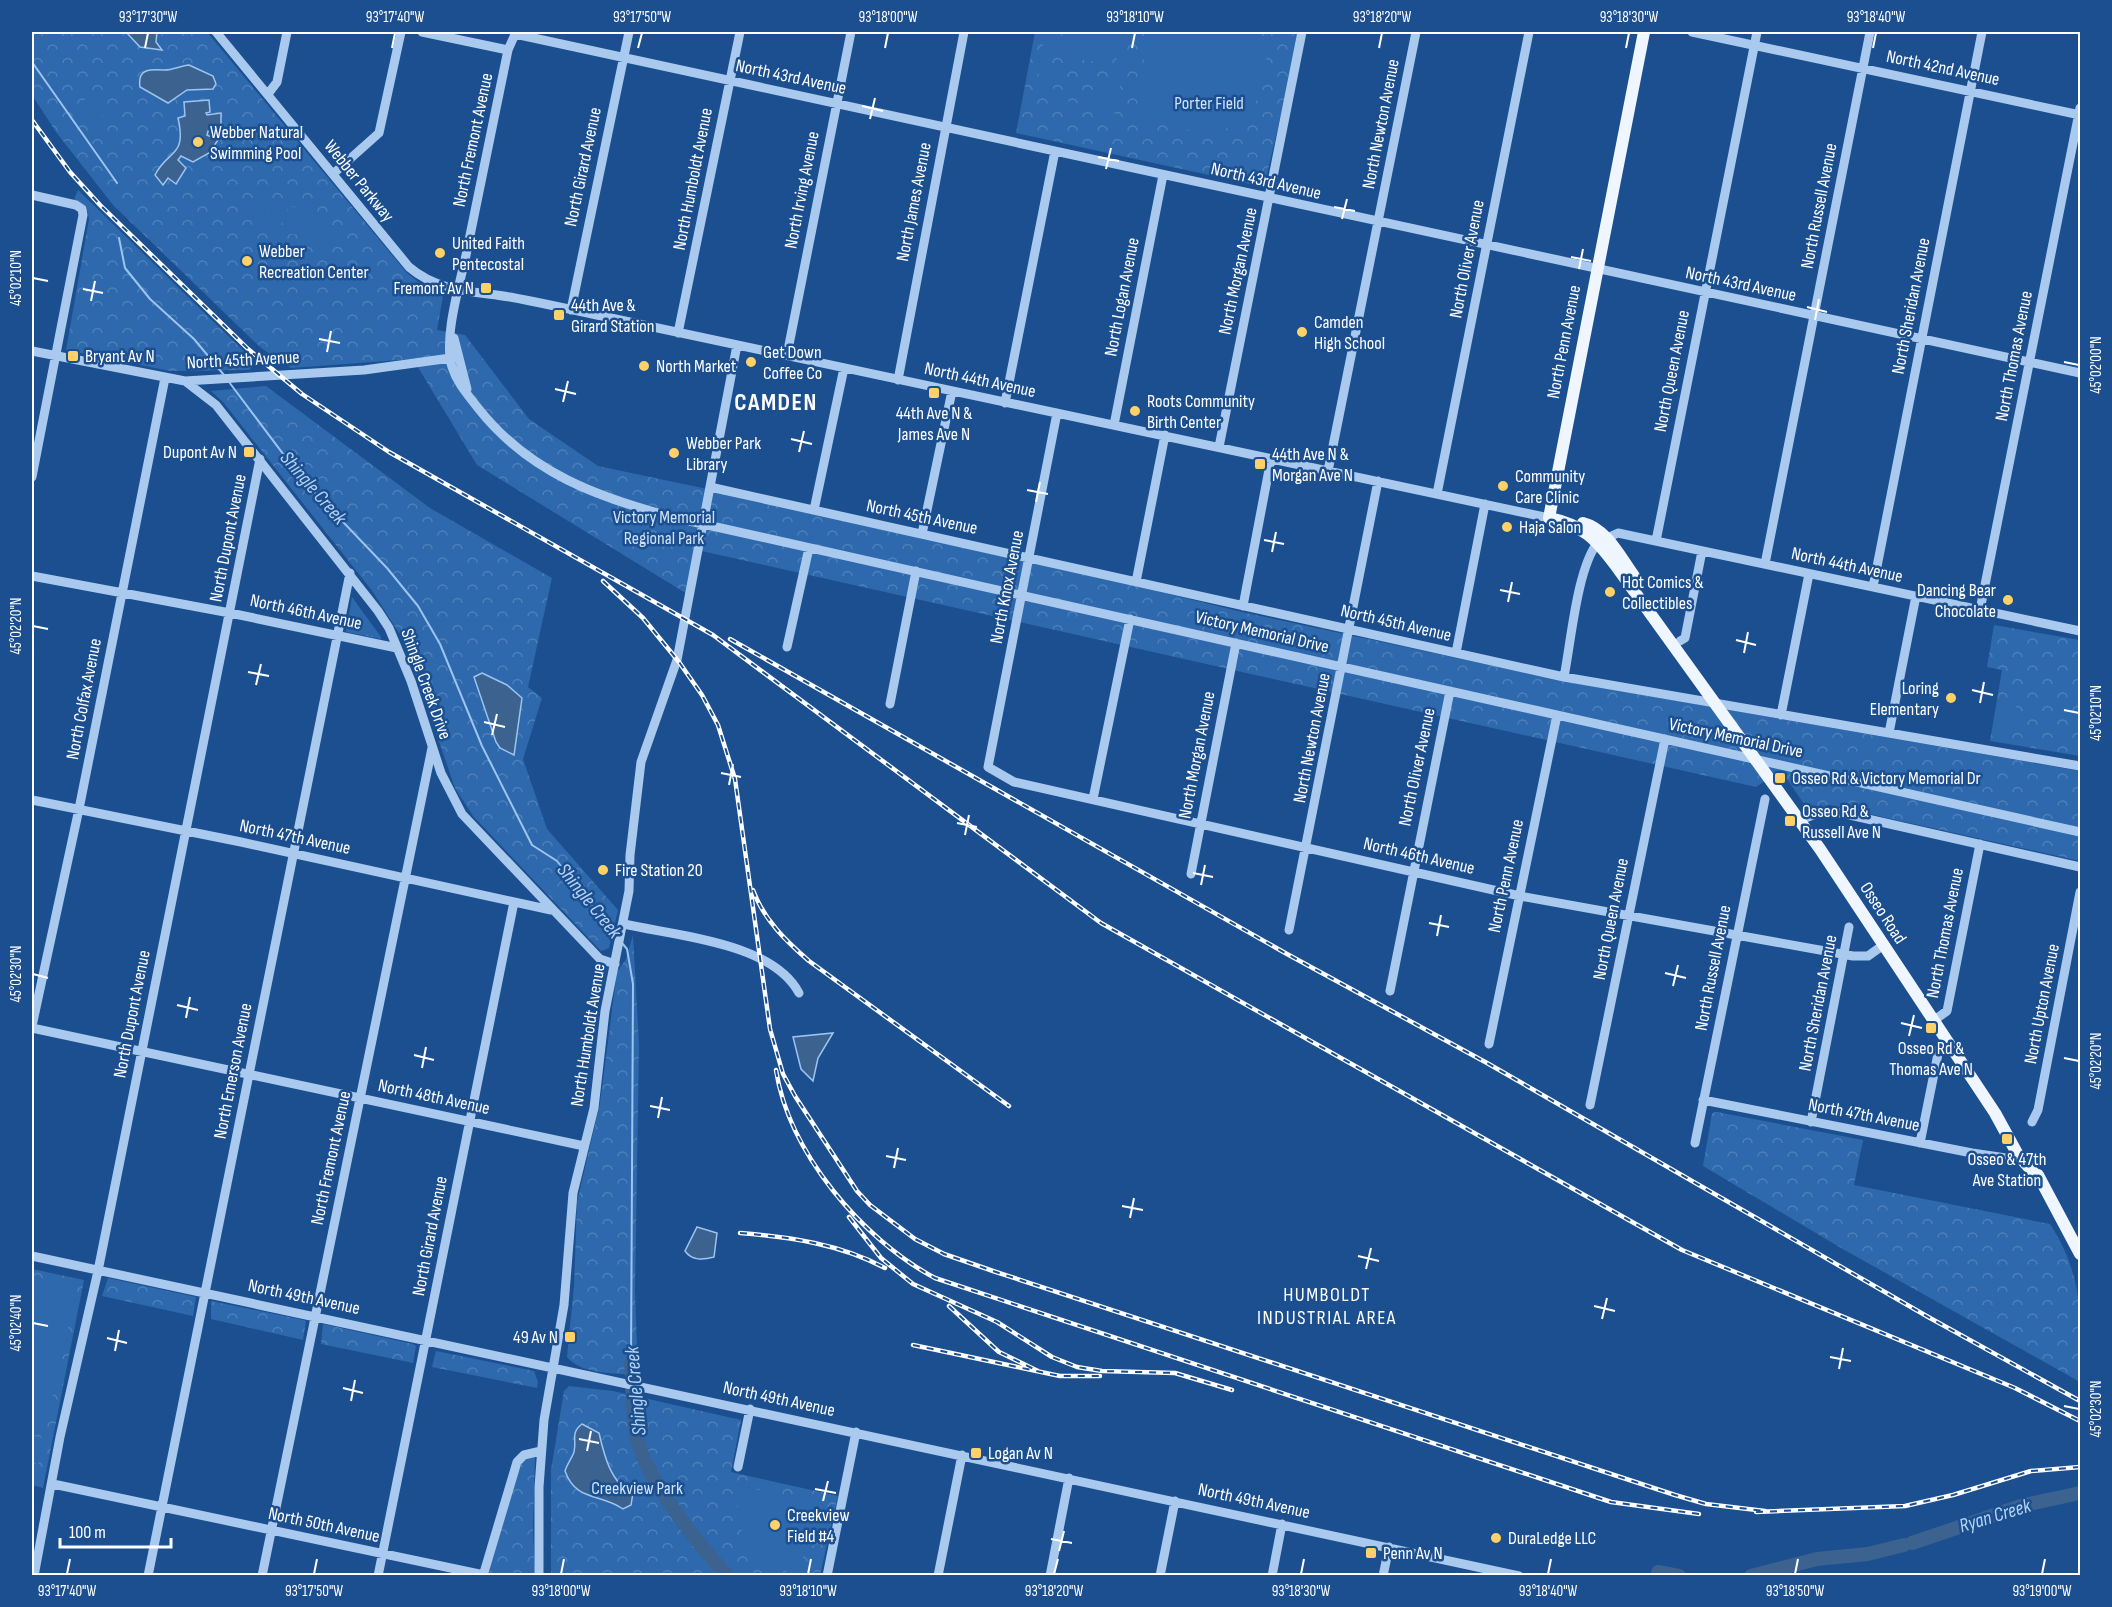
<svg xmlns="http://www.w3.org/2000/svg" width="2112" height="1607" font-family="'Sofia Sans Condensed',sans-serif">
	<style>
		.grass { fill: url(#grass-tufts) }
		.park { fill: url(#park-crowns) }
		.pitch { fill: #2e69ad }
		.water { fill: #3c6290; stroke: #9cc4f0; stroke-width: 1.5 }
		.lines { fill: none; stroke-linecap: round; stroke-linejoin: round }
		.stream { stroke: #9cc4f0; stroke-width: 2 }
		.river { stroke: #3c6290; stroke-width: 14 }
		.minor { stroke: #a9c9ee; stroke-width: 9 }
		.major { stroke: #f0f6ff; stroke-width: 12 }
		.rail-casing { stroke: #fff; stroke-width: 4.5 }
		.rail { stroke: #1b4f8f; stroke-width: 2; stroke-dasharray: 7; stroke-linecap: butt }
		.ticks { fill: none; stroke: #fff; stroke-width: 2 }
		.poi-dot { fill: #ffd166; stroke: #1b4f8f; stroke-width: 2 }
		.labels { text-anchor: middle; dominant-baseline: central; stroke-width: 5; stroke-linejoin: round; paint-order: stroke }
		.street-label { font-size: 18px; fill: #fff; stroke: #1b4f8f }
		.park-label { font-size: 18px; fill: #cfe3fa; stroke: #1b4f8f }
		.poi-label { font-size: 18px; fill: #fff; stroke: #1b4f8f; text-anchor: start }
		.water-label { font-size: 20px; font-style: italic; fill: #b5d3f5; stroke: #1b4f8f }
		.neighbourhood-label { font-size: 20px; letter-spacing: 1.5px; fill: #fff; stroke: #1b4f8f }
		.district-label { font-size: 24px; font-weight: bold; letter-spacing: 1.5px; fill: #fff; stroke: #1b4f8f }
		.neatline { fill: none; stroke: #fff; stroke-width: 2 }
		.ticks-label { font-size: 15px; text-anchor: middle; fill: #fff }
	</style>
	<defs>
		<pattern id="grass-tufts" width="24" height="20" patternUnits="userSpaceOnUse" patternTransform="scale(1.5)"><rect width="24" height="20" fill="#2e69ad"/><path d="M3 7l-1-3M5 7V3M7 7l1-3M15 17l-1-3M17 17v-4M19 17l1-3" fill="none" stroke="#4d80b9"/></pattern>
		<pattern id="park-crowns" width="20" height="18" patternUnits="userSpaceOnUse" patternTransform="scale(1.5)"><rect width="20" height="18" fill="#2e69ad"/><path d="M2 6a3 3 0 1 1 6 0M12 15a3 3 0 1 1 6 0" fill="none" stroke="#4d80b9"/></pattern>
	</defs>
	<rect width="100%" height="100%" fill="#1b4f8f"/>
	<path class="grass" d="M352,597L381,637V639L346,632Z"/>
	<path class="park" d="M32,32H207L407,273L424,286L443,296L437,330L465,335L529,419L598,466L882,526L922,539L1029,560L1242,612L1563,681L2080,771V861L1829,805L1808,810L1781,770L1756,787L702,551L692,597L477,465L413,359L291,368L261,348L113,205L56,132L32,95Z
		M1035,32H1300L1264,187L1016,133Z
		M78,190L255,362L254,366L249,370L170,371L66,350L89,219L87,208L74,199Z
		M266,386L430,508L552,578L528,687L542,698L523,759L547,829L618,910L609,948L601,951L473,816L455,788L404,641L373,592L223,402L211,391Z
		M1994,625L2080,640V756L1990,741L2002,670L1987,667Z
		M633,935L639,1045L635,1291L638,1375C616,1373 582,1375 567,1357L574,1286L577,1202L600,1103L617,972L626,959Z
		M1717,1112L1863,1140L1854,1185L2050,1224C2085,1278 2081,1321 2080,1382L1841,1248L1703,1166L1712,1113Z
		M32,1269L84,1280L43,1488L32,1485Z
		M108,1278L196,1297L193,1316L102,1296Z
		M211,1301L304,1320L306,1321L303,1340L211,1319Z
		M323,1324L413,1344L416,1346L413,1363L321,1344Z
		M436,1351L534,1371L538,1382L537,1388L432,1367Z
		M569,1386L613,1391L741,1420L731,1472L838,1496L820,1575L551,1576V1470L564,1391Z
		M535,1457L533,1528L535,1575L488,1576L519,1467L524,1460Z"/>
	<path class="pitch" d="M1046,32H1055C1052,47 1045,67 1050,82C1059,109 1096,111 1109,87C1117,71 1117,49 1121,32H1130L1114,118L1104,116L1106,105C1081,121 1044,112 1039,79C1037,64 1043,46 1046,32Z
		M1063,32H1117L1111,65L1058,55Z
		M1149,32C1173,31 1257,23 1268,45C1266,60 1264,76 1260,91C1241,150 1185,131 1141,117L1142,72Z
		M92,94L107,112L93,124L79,104Z
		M257,200L269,202L264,228L252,225Z
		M273,203L285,206L280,231L268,229Z
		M289,206L301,209L295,235L283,232Z
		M305,210L317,212L311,238L299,235Z
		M320,213L332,216L327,241L315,239Z
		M2001,699L2017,702L2011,735L1995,732Z
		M32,1278L77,1286L63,1350L32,1344Z
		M32,1348L61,1354L48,1420L32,1416Z
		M32,1436L44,1438L38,1464L32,1462Z
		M740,1486L816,1501L799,1575C753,1563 731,1534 740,1486Z"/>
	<path class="water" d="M126,32H157L156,42L162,50L140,47Z
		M189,65L213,76L216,84L213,89L187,90L168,103L140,87C137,68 151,69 165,70C172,70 181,66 189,65Z
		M209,100L210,112L206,113L207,115L221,113V132L208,131L207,135L218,140L209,153L193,162L181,156L178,160L186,168L176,184L168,178L163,185L155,175C168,149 187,158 178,118L185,116L184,102Z
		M482,673L507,685L522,698L514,755L500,748L496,742L474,677Z
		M833,1033L818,1058L813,1081L801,1069L793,1037Z
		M697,1227L717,1233L714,1257C703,1260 692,1261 685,1251Z
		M582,1424L599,1433C604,1455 611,1484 633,1493L631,1505L623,1509C600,1493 576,1502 565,1471C567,1464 572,1458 574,1452C577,1440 570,1433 582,1424Z"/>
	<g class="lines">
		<path class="stream" d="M32,62L117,183
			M119,238L125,268L150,299L194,339L224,375
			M229,382L302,479L387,568L418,606L440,644L482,746L532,845L557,861L616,936
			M622,943L627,949L633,984L631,1363"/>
		<path class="river" d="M631,1363C633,1386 632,1410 636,1433C642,1475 698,1543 727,1576
			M1912,1543L2024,1505L2080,1493
			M1658,1572L1679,1576
			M1751,1576L1817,1559L1868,1554L1904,1545"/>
		<path class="minor" d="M216,32L409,267C438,292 473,291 510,297C542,303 574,310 606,317L1549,518
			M422,32L508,50
			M516,32L508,50C494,118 480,187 466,255C460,284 443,338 452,367C457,383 468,395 478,408C529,473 599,498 676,518L2080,832
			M1692,32L2080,115
			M515,34L2080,373
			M268,94L277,82L287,32
			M333,174L379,133L401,32
			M32,195L76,205L82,209L83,215L32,477
			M571,310L629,32
			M678,333L740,32
			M454,338L467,389
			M32,351L185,381L364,370L458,357
			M787,355L851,32
			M898,380L964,32
			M185,381L216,405L378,611L389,628L411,681L441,773L462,814L600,959L615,964
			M1005,403L1055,151
			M1057,413L988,767L1014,782L1520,896L1853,956H1868L1882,946
			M1114,425L1163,175
			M1219,447L1302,32
			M1328,471L1416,32
			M710,487L1564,677L2080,766
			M1437,494L1529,32
			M814,510L844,368
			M922,534L952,391
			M1607,538L1618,533L2080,631
			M1656,541L1757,32
			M1765,564L1870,32
			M32,576L230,613L397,648
			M1136,582L1165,435
			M1873,587L1982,32
			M1243,606L1271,459
			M1980,610L2080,108
			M1680,641L1685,638L1702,551
			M787,647L809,548
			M1456,653L1485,504
			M1564,677C1571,642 1577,568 1598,542
			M890,704L916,571
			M1781,715L1809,574
			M1889,733L1916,596
			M1093,799L1130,619
			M32,800L241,842L551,910
			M1800,820L1824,811L1841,813L2080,867
			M1191,874L1236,643
			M624,924C676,936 772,942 799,993
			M1289,930L1378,481
			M1390,991L1450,691
			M1933,1021L1947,1011L1980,844
			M32,1026L79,809L165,378
			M32,1028L584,1146
			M1489,1044L1557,715
			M1703,1100L1972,1153L2006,1158L2018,1155
			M1590,1105L1665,739
			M1811,1122L1849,927
			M2032,1122L2038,1110L2080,892
			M1695,1143L1765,799
			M1920,1143L1939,1049L1950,1044
			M32,1256L1519,1576
			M738,1467L750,1409
			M53,1484L484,1575
			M34,1576L60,1437L98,1271L260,459
			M148,1576L350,573
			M262,1576L432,748
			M378,1576L514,902
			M483,1576L517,1462L524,1455L541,1451
			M539,1576V1487L544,1420L564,1305L573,1193L594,1108L605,1011L629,891L630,855L641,762L677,660L737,345
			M827,1576L856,1432
			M938,1576L962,1455
			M1050,1576L1069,1478
			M1160,1576L1175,1501
			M1272,1576L1282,1524
			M1383,1576L1389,1547"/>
		<path class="major" d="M1644,32L1549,518C1583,525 1596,539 1616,566L1820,849L1995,1113L2018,1155L2041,1181
			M1583,523C1607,529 1620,557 1634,576
			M2038,1175L2080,1254"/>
		<defs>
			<path id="rail" d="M32,120L70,172L100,205L248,349L302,394L389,452L713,635L1101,923L1682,1250L2015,1388L2080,1421
				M603,581L643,618L679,662L702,695L718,725L735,779L770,1029L783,1074L795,1096L857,1191L870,1205L915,1239L944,1254L993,1271L1675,1495L1706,1504L1765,1511
				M730,639L1287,954L1487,1063L1930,1318L2080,1401
				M753,890C764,920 786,941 809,961L1009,1106
				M776,1070C789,1153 862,1239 935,1278L1611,1502L1699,1514
				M849,1217L881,1258L913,1284L997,1322L1052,1357L1077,1367L1102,1371L1175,1373L1232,1390
				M740,1233C790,1237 840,1244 885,1268
				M949,1306L999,1352L1038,1371
				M913,1345L1060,1376H1100
				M1756,1512L1905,1506L1953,1495L2031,1471L2080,1467"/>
		</defs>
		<use href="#rail" class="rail-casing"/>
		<use href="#rail" class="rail"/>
	</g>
	<path class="ticks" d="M145,48L148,33M392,48L395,33M638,48L642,33M885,48L888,33M1132,48L1135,33M1379,48L1382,33M1626,48L1629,33M1873,48L1876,33M862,106L883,111M870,119L875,98M1098,157L1119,161M1106,169L1111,148M1334,207L1355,211M1342,219L1347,199M1571,257L1591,261M1579,269L1583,249M33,278L48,281M83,289L103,293M91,301L95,281M1807,307L1827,312M1815,320L1819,299M319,339L340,343M327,352L331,331M2064,362L2079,365M555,389L576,394M563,402L568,381M791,439L812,444M799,452L804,431M1027,490L1048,494M1036,502L1040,482M1264,540L1284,544M1272,552L1276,532M1500,590L1520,594M1508,602L1512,582M33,626L48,629M1736,640L1756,645M1744,653L1748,632M248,672L269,676M256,685L261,664M1972,690L1993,695M1980,703L1984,682M2064,710L2079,713M484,722L505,727M492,735L497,714M721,773L741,777M729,785L733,764M957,823L977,827M965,835L969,815M1193,873L1213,877M1201,885L1205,865M1429,923L1449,927M1437,936L1441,915M1665,973L1686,978M33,974L48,978M1673,986L1678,965M177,1005L198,1010M186,1018L190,997M1901,1023L1922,1028M1909,1036L1914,1015M414,1055L434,1060M2064,1058L2079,1061M422,1068L426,1047M650,1106L670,1110M658,1118L662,1097M886,1156L906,1160M894,1168L898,1148M1122,1206L1143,1210M1130,1218L1134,1198M1358,1256L1379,1261M1366,1269L1371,1248M1594,1306L1615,1311M1602,1319L1607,1298M33,1323L48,1326M107,1338L127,1343M115,1351L119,1330M1830,1357L1851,1361M1839,1369L1843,1348M343,1388L363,1393M351,1401L355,1380M2064,1406L2079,1409M579,1439L599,1443M587,1451L591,1431M815,1489L836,1493M823,1501L828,1481M1051,1539L1072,1543M1059,1551L1064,1531M67,1574L70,1559M314,1574L317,1559M561,1574L564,1559M808,1574L811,1559M1054,1574L1058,1559M1301,1574L1304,1559M1548,1574L1551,1559M1795,1574L1798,1559M2042,1574L2045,1559"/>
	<g class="poi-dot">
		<circle cx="198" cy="142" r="6"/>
		<circle cx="440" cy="253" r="6"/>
		<circle cx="247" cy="261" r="6"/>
		<rect x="480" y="282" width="12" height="12" rx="3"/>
		<rect x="553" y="309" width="12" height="12" rx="3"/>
		<circle cx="1302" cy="332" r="6"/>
		<rect x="67" y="350" width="12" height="12" rx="3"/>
		<circle cx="751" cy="362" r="6"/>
		<circle cx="644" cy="366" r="6"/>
		<rect x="928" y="387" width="12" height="12" rx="3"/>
		<circle cx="1135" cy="411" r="6"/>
		<rect x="243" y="446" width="12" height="12" rx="3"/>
		<circle cx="674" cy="453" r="6"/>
		<rect x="1254" y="458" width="12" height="12" rx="3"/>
		<circle cx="1503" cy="486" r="6"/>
		<circle cx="1507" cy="527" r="6"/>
		<circle cx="1610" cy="592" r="6"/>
		<circle cx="2008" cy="600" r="6"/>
		<circle cx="1951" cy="698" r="6"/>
		<rect x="1774" y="772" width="12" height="12" rx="3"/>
		<rect x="1784" y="815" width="12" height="12" rx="3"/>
		<circle cx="603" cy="870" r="6"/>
		<rect x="1925" y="1022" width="12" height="12" rx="3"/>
		<rect x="2001" y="1133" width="12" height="12" rx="3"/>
		<rect x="564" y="1331" width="12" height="12" rx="3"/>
		<rect x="970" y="1447" width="12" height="12" rx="3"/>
		<circle cx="775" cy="1525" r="6"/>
		<circle cx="1496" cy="1538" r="6"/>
		<rect x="1365" y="1547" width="12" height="12" rx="3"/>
	</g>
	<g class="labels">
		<g class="street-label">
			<text transform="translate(1943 68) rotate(12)">North 42nd Avenue</text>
			<text transform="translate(791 77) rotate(12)">North 43rd Avenue</text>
			<text transform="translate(1381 124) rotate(-79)">North Newton Avenue</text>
			<text transform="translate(473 140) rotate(-78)">North Fremont Avenue</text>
			<text transform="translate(583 167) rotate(-78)">North Girard Avenue</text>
			<text transform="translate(693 179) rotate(-79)">North Humboldt Avenue</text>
			<text transform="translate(359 181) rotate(51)">Webber Parkway</text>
			<text transform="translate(1266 181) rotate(13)">North 43rd Avenue</text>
			<text transform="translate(802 190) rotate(-79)">North Irving Avenue</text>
			<text transform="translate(914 202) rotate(-79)">North James Avenue</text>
			<text transform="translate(1819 206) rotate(-79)">North Russell Avenue</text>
			<text transform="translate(1467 259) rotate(-79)">North Oliver Avenue</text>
			<text transform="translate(1238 271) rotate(-78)">North Morgan Avenue</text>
			<text transform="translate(1741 284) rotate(12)">North 43rd Avenue</text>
			<text transform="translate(1122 297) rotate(-79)">North Logan Avenue</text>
			<text transform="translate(1911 306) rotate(-79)">North Sheridan Avenue</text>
			<text transform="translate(1564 342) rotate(-79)">North Penn Avenue</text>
			<text transform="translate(2014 356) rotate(-79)">North Thomas Avenue</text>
			<text transform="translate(243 360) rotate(-3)">North 45th Avenue</text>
			<text transform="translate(1672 371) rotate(-79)">North Queen Avenue</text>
			<text transform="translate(980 380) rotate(12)">North 44th Avenue</text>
			<text transform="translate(922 517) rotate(12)">North 45th Avenue</text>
			<text transform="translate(228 538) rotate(-79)">North Dupont Avenue</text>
			<text transform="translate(1847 565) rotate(12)">North 44th Avenue</text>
			<text transform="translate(1007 587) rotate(-79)">North Knox Avenue</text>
			<text transform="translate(306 612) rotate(12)">North 46th Avenue</text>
			<text transform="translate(1396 623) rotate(13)">North 45th Avenue</text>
			<text transform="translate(1262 632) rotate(13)">Victory Memorial Drive</text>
			<text transform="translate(426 684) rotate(70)">Shingle Creek Drive</text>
			<text transform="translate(84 699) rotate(-79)">North Colfax Avenue</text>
			<text transform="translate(1312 738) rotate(-79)">North Newton Avenue</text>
			<text transform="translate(1736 738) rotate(12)">Victory Memorial Drive</text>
			<text transform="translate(1197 755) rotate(-79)">North Morgan Avenue</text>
			<text transform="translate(1417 767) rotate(-78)">North Oliver Avenue</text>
			<text transform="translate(295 837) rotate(12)">North 47th Avenue</text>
			<text transform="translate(1419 856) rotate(13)">North 46th Avenue</text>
			<text transform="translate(1506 876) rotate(-78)">North Penn Avenue</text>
			<text transform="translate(1883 913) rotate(57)">Osseo Road</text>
			<text transform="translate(1611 919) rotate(-79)">North Queen Avenue</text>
			<text transform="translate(1945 933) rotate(-79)">North Thomas Avenue</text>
			<text transform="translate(1713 968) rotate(-79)">North Russell Avenue</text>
			<text transform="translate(1818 1003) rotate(-79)">North Sheridan Avenue</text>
			<text transform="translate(2042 1004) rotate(-79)">North Upton Avenue</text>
			<text transform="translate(132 1014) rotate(-79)">North Dupont Avenue</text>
			<text transform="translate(588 1035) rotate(-81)">North Humboldt Avenue</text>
			<text transform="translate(233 1071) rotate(-79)">North Emerson Avenue</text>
			<text transform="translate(434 1097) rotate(12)">North 48th Avenue</text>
			<text transform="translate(1864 1115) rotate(11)">North 47th Avenue</text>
			<text transform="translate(331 1158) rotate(-78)">North Fremont Avenue</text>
			<text transform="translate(430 1236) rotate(-79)">North Girard Avenue</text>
			<text transform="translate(304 1297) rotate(12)">North 49th Avenue</text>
			<text transform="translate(779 1399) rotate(12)">North 49th Avenue</text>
			<text transform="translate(1254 1501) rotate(12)">North 49th Avenue</text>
			<text transform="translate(324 1525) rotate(12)">North 50th Avenue</text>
		</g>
		<g class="park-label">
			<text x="1209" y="103">Porter Field</text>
			<text x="664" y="517">Victory Memorial<tspan x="664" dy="21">Regional Park</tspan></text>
			<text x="637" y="1488">Creekview Park</text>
		</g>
		<g class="poi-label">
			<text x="210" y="132">Webber Natural<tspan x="210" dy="21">Swimming Pool</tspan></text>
			<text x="452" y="243">United Faith<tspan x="452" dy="21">Pentecostal</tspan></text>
			<text x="259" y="251">Webber<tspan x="259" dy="21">Recreation Center</tspan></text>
			<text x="474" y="288" text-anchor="end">Fremont Av N</text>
			<text x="571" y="305">44th Ave &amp;<tspan x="571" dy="21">Girard Station</tspan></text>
			<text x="1314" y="322">Camden<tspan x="1314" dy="21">High School</tspan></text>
			<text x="763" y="352">Get Down<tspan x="763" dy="21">Coffee Co</tspan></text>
			<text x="85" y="356">Bryant Av N</text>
			<text x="656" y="366">North Market</text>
			<text x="1147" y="401">Roots Community<tspan x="1147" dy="21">Birth Center</tspan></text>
			<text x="934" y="413" text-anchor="middle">44th Ave N &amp;<tspan x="934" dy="21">James Ave N</tspan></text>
			<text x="686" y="443">Webber Park<tspan x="686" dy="21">Library</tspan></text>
			<text x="237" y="452" text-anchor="end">Dupont Av N</text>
			<text x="1272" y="454">44th Ave N &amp;<tspan x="1272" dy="21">Morgan Ave N</tspan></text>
			<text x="1515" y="476">Community<tspan x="1515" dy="21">Care Clinic</tspan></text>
			<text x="1519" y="527">Haja Salon</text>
			<text x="1622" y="582">Hot Comics &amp;<tspan x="1622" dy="21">Collectibles</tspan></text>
			<text x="1996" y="590" text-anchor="end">Dancing Bear<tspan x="1996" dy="21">Chocolate</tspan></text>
			<text x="1939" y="688" text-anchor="end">Loring<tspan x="1939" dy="21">Elementary</tspan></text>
			<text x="1792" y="778">Osseo Rd &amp; Victory Memorial Dr</text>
			<text x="1802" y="811">Osseo Rd &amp;<tspan x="1802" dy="21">Russell Ave N</tspan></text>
			<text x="615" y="870">Fire Station 20</text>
			<text x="1931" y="1048" text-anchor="middle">Osseo Rd &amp;<tspan x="1931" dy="21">Thomas Ave N</tspan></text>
			<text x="2007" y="1159" text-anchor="middle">Osseo &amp; 47th<tspan x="2007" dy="21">Ave Station</tspan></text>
			<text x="558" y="1337" text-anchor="end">49 Av N</text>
			<text x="988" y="1453">Logan Av N</text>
			<text x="787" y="1515">Creekview<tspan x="787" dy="21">Field #4</tspan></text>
			<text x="1508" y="1538">DuraLedge LLC</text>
			<text x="1383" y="1553">Penn Av N</text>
		</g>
		<g class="water-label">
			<text transform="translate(313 488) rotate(49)">Shingle Creek</text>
			<text transform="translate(589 901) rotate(51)">Shingle Creek</text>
			<text transform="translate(636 1391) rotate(-95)">Shingle Creek</text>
			<text transform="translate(1995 1516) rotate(-17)">Ryan Creek</text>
		</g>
		<g class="neighbourhood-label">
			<text x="1327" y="1295">HUMBOLDT<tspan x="1327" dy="23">INDUSTRIAL AREA</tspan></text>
		</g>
		<g class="district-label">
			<text x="776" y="402">CAMDEN</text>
		</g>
	</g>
	<rect width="2112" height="1607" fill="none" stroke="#1b4f8f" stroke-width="66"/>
	<path d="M60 1538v9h111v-9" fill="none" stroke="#ffffff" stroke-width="3"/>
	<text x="69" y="1538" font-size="18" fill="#ffffff" stroke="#1b4f8f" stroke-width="4.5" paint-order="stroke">100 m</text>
	<rect x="33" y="33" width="2046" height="1541" class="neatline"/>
	<g class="ticks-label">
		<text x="148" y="22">93°17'30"W</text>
		<text x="395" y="22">93°17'40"W</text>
		<text x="642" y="22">93°17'50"W</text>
		<text x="888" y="22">93°18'00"W</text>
		<text x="1135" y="22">93°18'10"W</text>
		<text x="1382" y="22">93°18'20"W</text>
		<text x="1629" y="22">93°18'30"W</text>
		<text x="1876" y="22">93°18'40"W</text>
		<text transform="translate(16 278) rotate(-90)" y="5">45°02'10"N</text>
		<text transform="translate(2096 365) rotate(-90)" y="5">45°02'00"N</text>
		<text transform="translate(16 626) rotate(-90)" y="5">45°02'20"N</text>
		<text transform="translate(2096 713) rotate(-90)" y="5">45°02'10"N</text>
		<text transform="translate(16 974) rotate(-90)" y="5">45°02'30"N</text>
		<text transform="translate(2096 1061) rotate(-90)" y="5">45°02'20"N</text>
		<text transform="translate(16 1323) rotate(-90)" y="5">45°02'40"N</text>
		<text transform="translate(2096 1409) rotate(-90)" y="5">45°02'30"N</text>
		<text x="67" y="1596">93°17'40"W</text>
		<text x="314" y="1596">93°17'50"W</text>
		<text x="561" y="1596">93°18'00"W</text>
		<text x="808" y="1596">93°18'10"W</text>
		<text x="1054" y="1596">93°18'20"W</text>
		<text x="1301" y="1596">93°18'30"W</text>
		<text x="1548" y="1596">93°18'40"W</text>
		<text x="1795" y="1596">93°18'50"W</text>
		<text x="2042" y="1596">93°19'00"W</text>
	</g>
</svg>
